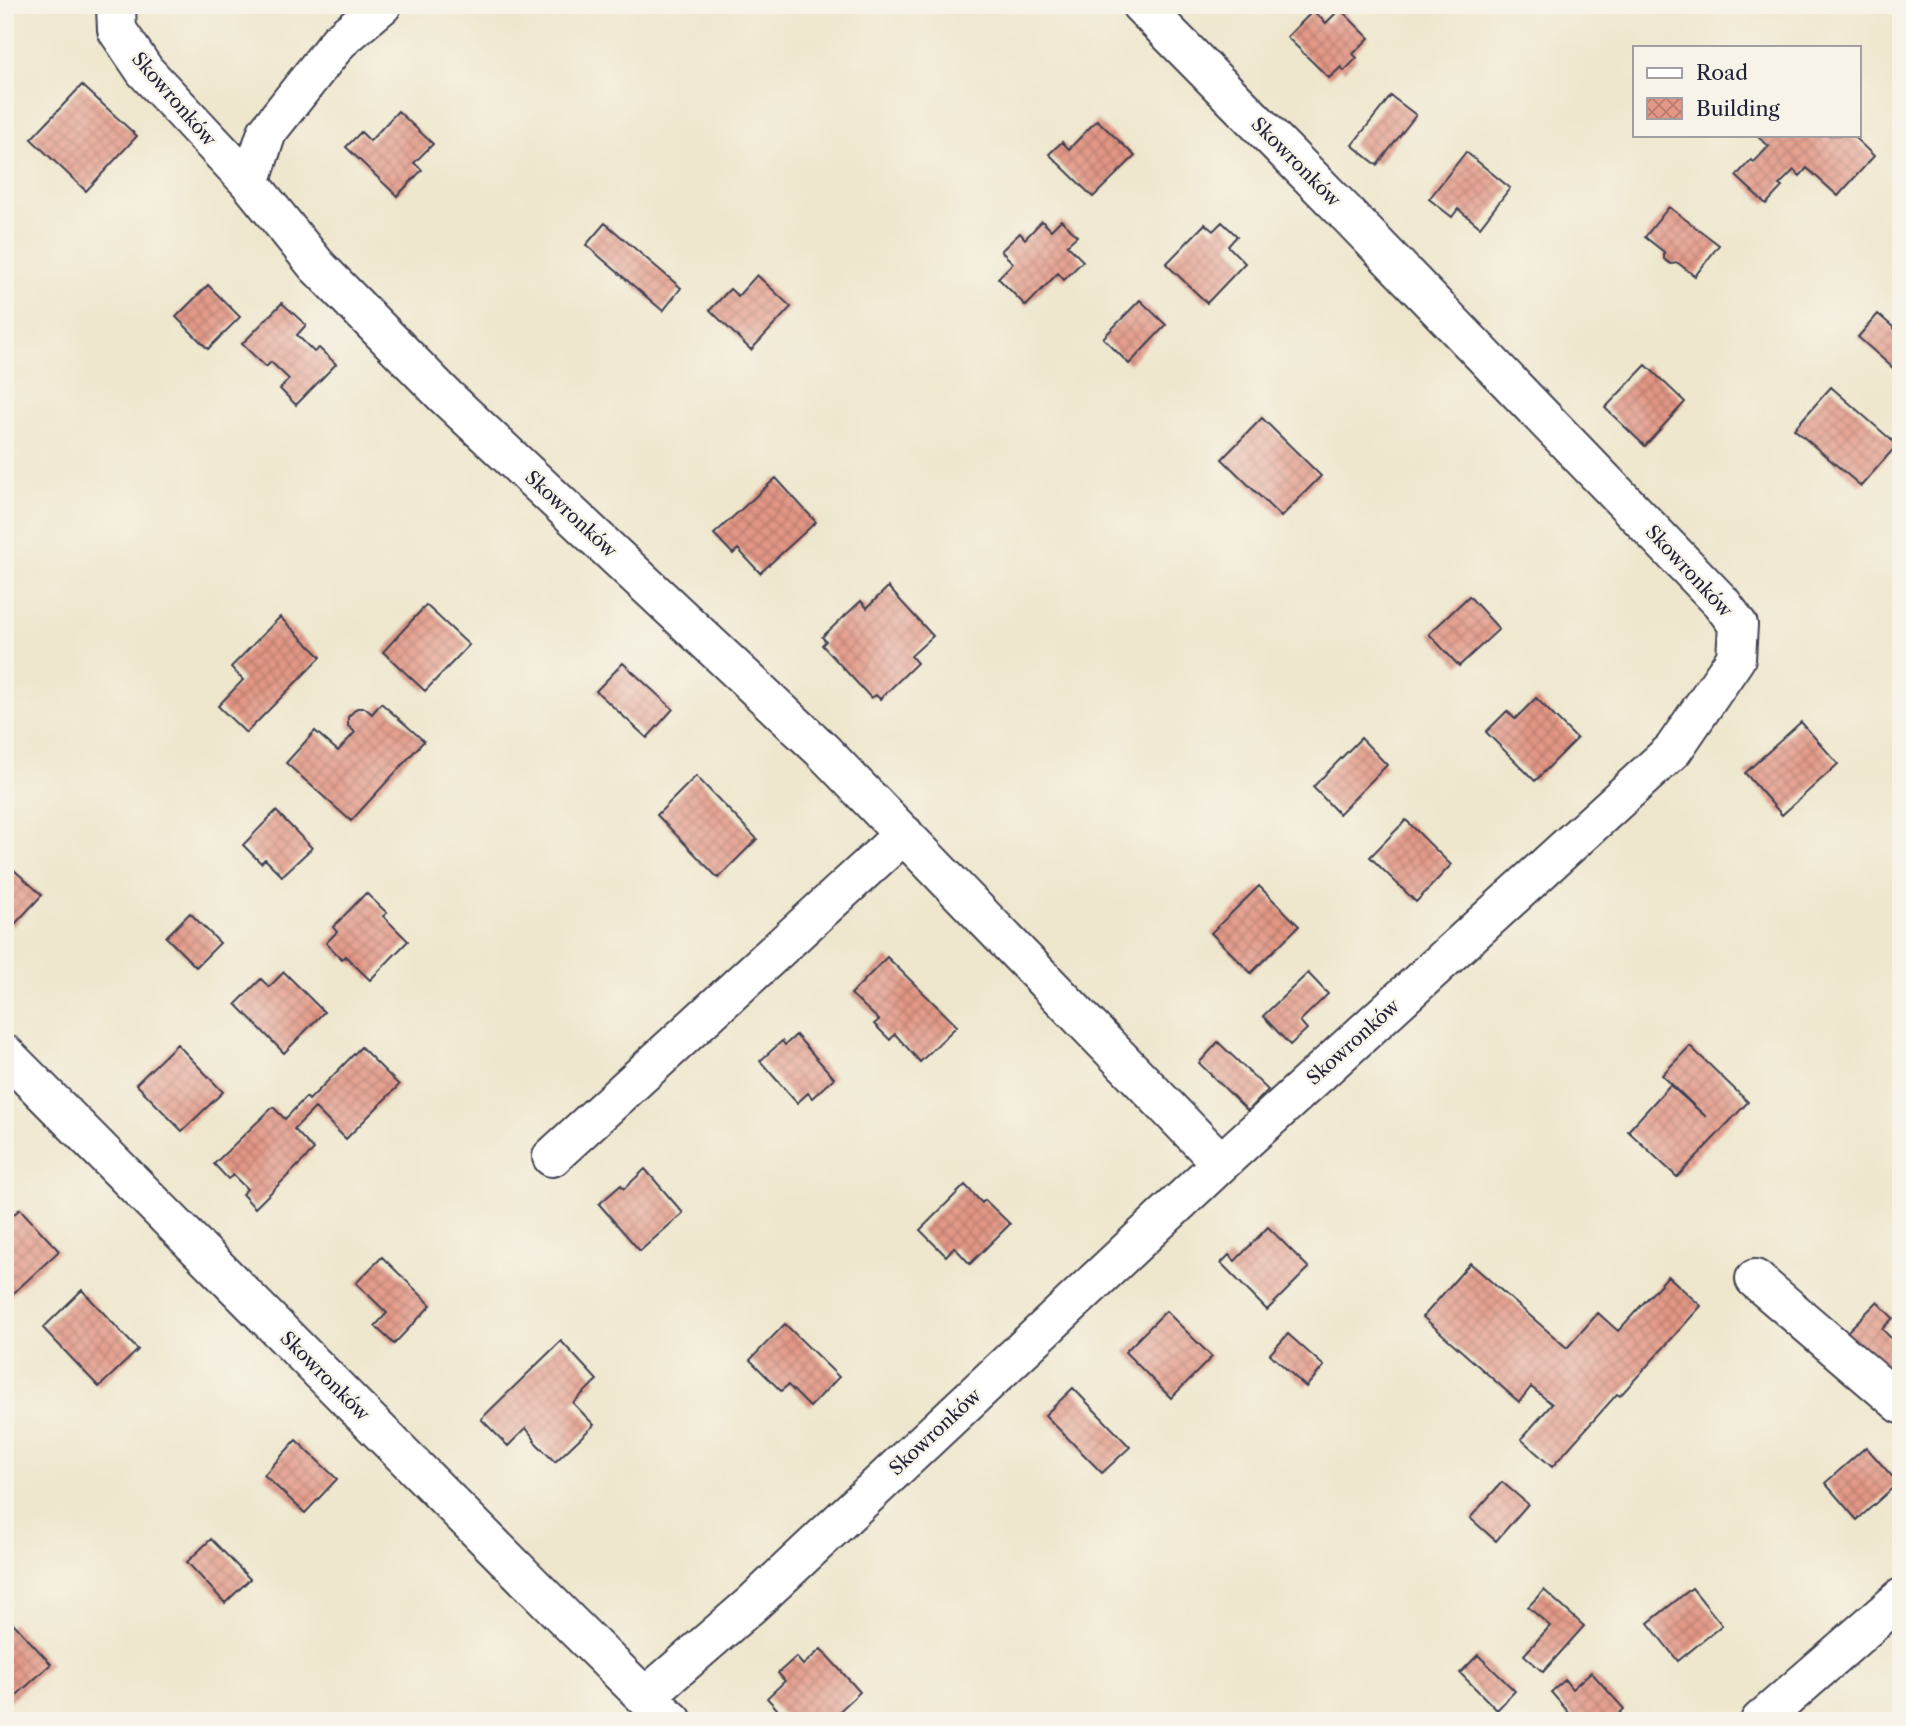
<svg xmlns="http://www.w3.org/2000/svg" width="1906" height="1726" font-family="'Libre Caslon Text',serif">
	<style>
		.building { fill: url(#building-cross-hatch) }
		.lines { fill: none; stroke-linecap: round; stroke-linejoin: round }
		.minor-casing { stroke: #414051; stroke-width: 42 }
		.minor { stroke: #fff; stroke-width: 38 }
		.labels { text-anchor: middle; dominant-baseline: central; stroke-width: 5; stroke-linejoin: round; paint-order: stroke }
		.street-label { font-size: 19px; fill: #22223b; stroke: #f7f3e8 }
	</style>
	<defs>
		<pattern id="building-cross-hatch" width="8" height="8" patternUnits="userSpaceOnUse" patternTransform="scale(1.75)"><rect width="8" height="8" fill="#e39785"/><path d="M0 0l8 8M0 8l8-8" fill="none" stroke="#b87b6e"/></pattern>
	</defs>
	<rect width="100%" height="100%" fill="#f7f3e8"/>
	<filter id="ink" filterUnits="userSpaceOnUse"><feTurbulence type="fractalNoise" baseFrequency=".0143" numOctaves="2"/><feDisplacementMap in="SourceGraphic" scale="14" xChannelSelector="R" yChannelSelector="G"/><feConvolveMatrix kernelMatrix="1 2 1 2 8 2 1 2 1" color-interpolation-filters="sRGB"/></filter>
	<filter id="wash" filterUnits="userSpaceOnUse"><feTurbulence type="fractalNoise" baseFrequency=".00686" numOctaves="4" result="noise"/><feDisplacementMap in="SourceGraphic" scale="28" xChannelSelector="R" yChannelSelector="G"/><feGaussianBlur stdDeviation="1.57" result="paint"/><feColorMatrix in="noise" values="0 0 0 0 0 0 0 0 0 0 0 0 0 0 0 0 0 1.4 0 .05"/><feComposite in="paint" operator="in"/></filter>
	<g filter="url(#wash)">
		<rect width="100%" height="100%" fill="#eee7cd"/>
		<g id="blocks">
			<path class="building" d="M1340,9L1369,38L1353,54L1357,58L1344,71L1341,67L1329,78L1287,37L1313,11L1326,23Z
				M82,85L137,136L86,191L31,139Z
				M1391,96L1416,115L1377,165L1352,145Z
				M398,111L433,144L414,163L422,170L397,196L346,147L361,132L370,141Z
				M1097,120L1135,156L1093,197L1049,154L1062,142L1069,149Z
				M1761,135H1852L1874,156L1838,196L1807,168L1800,176L1794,170L1779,185L1782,187L1766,204L1736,176L1751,160L1754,162L1769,146L1758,137Z
				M1466,152L1510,188L1480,227L1458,209L1452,217L1429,199Z
				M1669,207L1719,245L1695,276L1678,263L1671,264L1664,259V252L1645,237Z
				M1061,220L1077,236L1067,245L1083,261L1064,280L1058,273L1026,306L998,278L1013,263L1001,251L1020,233L1025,239L1042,221L1051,230Z
				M1222,222L1237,236L1228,246L1245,263L1207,303L1166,264L1205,224L1213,231Z
				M605,223L681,288L663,311L586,245Z
				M757,275L791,307L751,350L710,310L730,289L738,296Z
				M208,285L240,317L208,349L176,317Z
				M1140,300L1166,325L1129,364L1103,338Z
				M282,303L306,325L297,335L314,352L319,348L336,364L296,405L280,389L289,379L271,362L266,367L242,344Z
				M1878,314L1901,334V375L1858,337Z
				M1646,365L1685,402L1645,446L1605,408Z
				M1831,387L1897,445L1861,486L1794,429Z
				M1262,418L1321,476L1281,517L1222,459Z
				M776,478L816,522L760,573L738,549L733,554L714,534Z
				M888,587L933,636L911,656L917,663L880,699L876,695L871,698L822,645L826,641L822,637L861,601L867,608Z
				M1469,596L1499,629L1459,666L1429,634Z
				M426,605L469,645L425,691L383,652Z
				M280,617L321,657L246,733L218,706L243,680L231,667Z
				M623,663L673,709L647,738L596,691Z
				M1536,698L1577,739L1535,781L1486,732L1507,711L1515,719Z
				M381,703L424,741L351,821L286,763L315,731L338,751L355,732L348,726V717L357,708H365L372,714Z
				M1801,722L1838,764L1782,815L1745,773Z
				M1361,738L1387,765L1339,814L1313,787Z
				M696,776L757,839L718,878L657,815Z
				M276,811L312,848L282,876L265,859L261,863L243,845Z
				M1406,820L1451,865L1416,902L1370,857Z
				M5,862L42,895L13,926L5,919Z
				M1259,886L1299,926L1251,973L1211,933Z
				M366,893L387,913L383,916L408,941L370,980L345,956L342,959L326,943L337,932L333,927Z
				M190,913L220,943L196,967L166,937Z
				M887,957L957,1026L920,1062L895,1034L890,1040L874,1024L879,1020L851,994Z
				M284,972L324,1012L284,1053L236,1004L261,979L269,987Z
				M1308,973L1328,994L1300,1021L1307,1029L1290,1045L1263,1016Z
				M796,1035L834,1078L812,1098L808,1093L797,1103L760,1061L782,1041L785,1045Z
				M1218,1042L1268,1090L1248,1111L1199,1063Z
				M177,1044L223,1092L182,1131L136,1084Z
				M1690,1046L1748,1102L1677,1177L1628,1131L1670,1085L1706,1117L1662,1075Z
				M361,1047L399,1085L346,1139L315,1108L294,1129L314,1150L255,1208L242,1194L247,1189L233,1175L228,1179L214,1164L273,1107L285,1119L306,1097L309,1100Z
				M645,1169L683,1213L640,1251L599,1204L621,1185L624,1189Z
				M965,1185L982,1203L985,1200L1010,1224L970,1264L954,1247L946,1256L920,1230Z
				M20,1209L59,1251L5,1301V1222Z
				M1268,1227L1309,1268L1267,1310L1221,1263L1229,1255L1235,1261Z
				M382,1257L431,1305L394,1344L375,1326L387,1313L356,1283Z
				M1470,1263L1567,1348L1598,1313L1618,1331L1668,1276L1701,1306L1620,1396L1617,1394L1552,1467L1521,1439L1552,1404L1531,1387L1519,1402L1423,1317Z
				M82,1290L138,1350L99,1387L43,1328Z
				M1877,1302L1893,1318L1882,1329L1901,1348V1359L1885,1375L1844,1335Z
				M1166,1311L1212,1357L1171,1398L1125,1352Z
				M785,1324L839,1377L810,1407L788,1385L781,1391L750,1360Z
				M1288,1334L1324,1366L1306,1387L1270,1354Z
				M561,1341L597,1380L573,1403L594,1425L555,1462L534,1441L535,1440L526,1428L508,1446L481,1419Z
				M1073,1388L1130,1447L1102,1473L1045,1415Z
				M296,1440L337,1479L305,1513L264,1475Z
				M1866,1447L1898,1483L1857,1520L1825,1483Z
				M1502,1482L1528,1504L1496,1541L1470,1518Z
				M211,1539L250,1579L225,1603L187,1562Z
				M1692,1588L1722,1625L1678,1661L1648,1623Z
				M1544,1590L1584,1626L1543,1672L1524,1655L1550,1626L1528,1607Z
				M13,1623L51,1664L9,1702L5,1698V1631Z
				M821,1649L860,1692L829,1721H788L767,1698L785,1681L778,1673L796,1657L803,1665Z
				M1478,1655L1515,1691L1497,1710L1460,1673Z
				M1591,1672L1624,1709L1611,1721H1576L1551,1692L1565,1680L1572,1689Z"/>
		</g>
	</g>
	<g filter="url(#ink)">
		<use href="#blocks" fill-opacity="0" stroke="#414051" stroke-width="2"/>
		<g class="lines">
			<defs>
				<path id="minor" d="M116,8L117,30L145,71L250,183L317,266L445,396L822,750L1221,1163
					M250,183L267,132L339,41L382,5
					M5,1054L571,1624L645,1697L673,1721
					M552,1157L904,834
					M1755,1279L1901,1404
					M645,1697L752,1604L1221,1163L1673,750L1736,658L1738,625L1721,602L1350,217L1141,5
					M1760,1721L1901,1598"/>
			</defs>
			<use href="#minor" class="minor-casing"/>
			<use href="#minor" class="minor"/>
		</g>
	</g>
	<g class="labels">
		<g class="street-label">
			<text transform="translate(174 99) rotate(49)">Skowronków</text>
			<text transform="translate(1296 162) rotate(45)">Skowronków</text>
			<text transform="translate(571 514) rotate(43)">Skowronków</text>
			<text transform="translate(1689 571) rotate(47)">Skowronków</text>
			<text transform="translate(1353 1042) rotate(-42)">Skowronków</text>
			<text transform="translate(325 1376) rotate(45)">Skowronków</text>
			<text transform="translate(935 1432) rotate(-43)">Skowronków</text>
		</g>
	</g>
	<rect width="1906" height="1726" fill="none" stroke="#f7f3e8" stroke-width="28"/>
	<rect x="1633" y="46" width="228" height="91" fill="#f7f3e8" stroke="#a29fa3" stroke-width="2"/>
	<rect x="1647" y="68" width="35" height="10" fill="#ffffff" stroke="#a29fa3" stroke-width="2"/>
	<text x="1696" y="80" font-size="21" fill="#22223b">Road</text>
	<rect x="1647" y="98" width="35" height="21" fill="url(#building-cross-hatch)" stroke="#a29fa3" stroke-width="2"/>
	<text x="1696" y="116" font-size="21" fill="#22223b">Building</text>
</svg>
